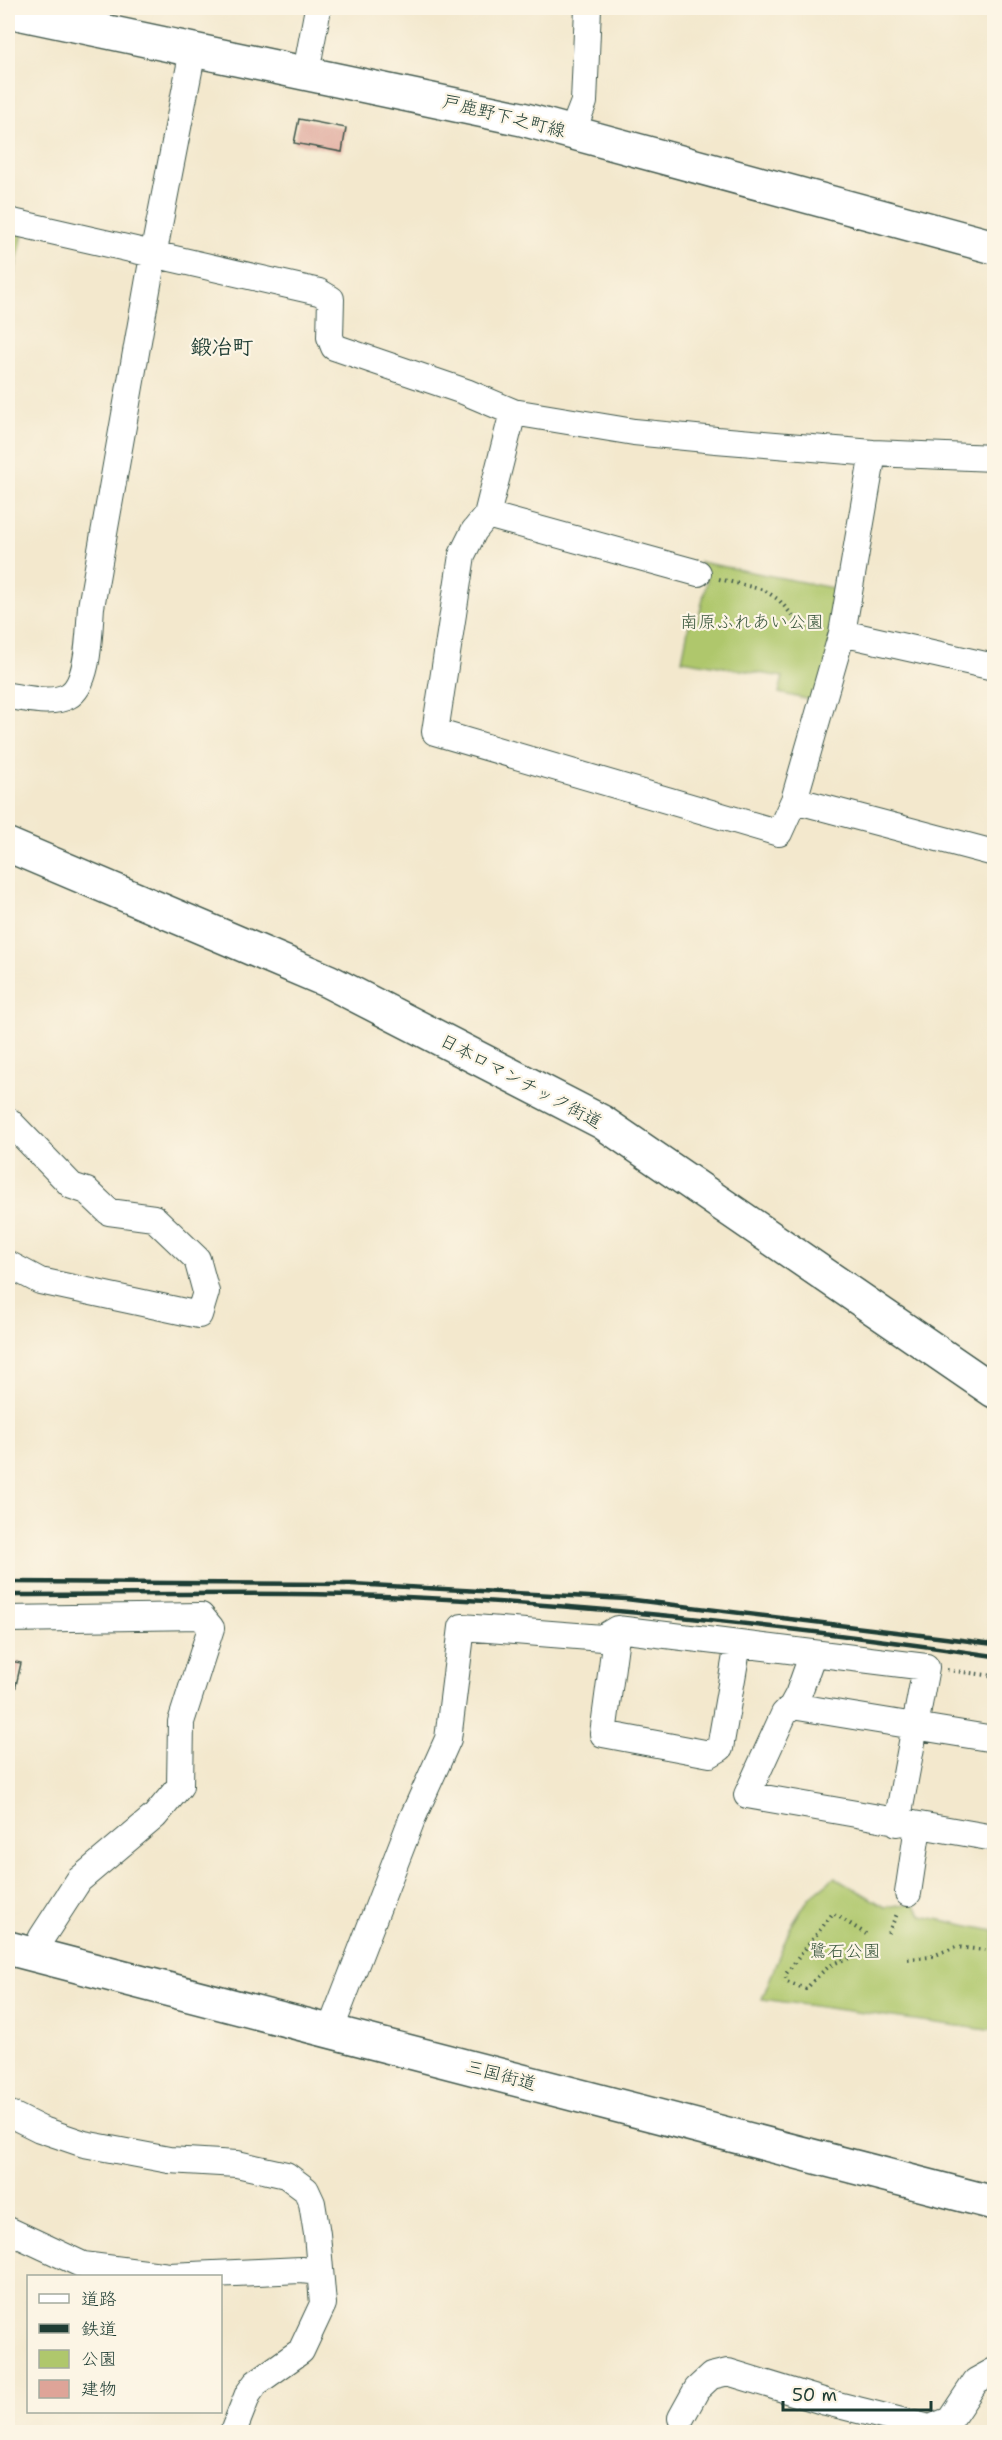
<svg xmlns="http://www.w3.org/2000/svg" width="1002" height="2440" font-family="'Shantell Sans','Klee One',sans-serif">
	<style>
		.green { fill: #afc76c; stroke: #678250; stroke-width: 1.5 }
		.building { fill: #dea498 }
		.lines { fill: none; stroke-linecap: round; stroke-linejoin: round }
		.minor-casing { stroke: #3f574b; stroke-width: 28 }
		.major-casing { stroke: #3f574b; stroke-width: 36 }
		.highway-casing { stroke: #3f574b; stroke-width: 36 }
		.path { stroke: #3f574b; stroke-width: 4; stroke-dasharray: 1.5 4.5; stroke-linecap: butt }
		.minor { stroke: #fff; stroke-width: 26 }
		.major { stroke: #fff; stroke-width: 33 }
		.highway { stroke: #fff; stroke-width: 33 }
		.rail { stroke: #1f3d34; stroke-width: 4.5 }
		.labels { text-anchor: middle; dominant-baseline: central; stroke-width: 4.5; stroke-linejoin: round; paint-order: stroke }
		.street-label { font-size: 18px; fill: #1f3d34; stroke: #fcf5e5 }
		.park-label { font-size: 18px; fill: #3c593f; stroke: #fcf5e5 }
		.quarter-label { font-size: 21px; font-weight: bold; fill: #1f3d34; stroke: #fcf5e5 }
	</style>
	<rect width="100%" height="100%" fill="#fcf5e5"/>
	<filter id="ink" filterUnits="userSpaceOnUse"><feTurbulence type="fractalNoise" baseFrequency=".0167" numOctaves="2"/><feDisplacementMap in="SourceGraphic" scale="12" xChannelSelector="R" yChannelSelector="G"/><feConvolveMatrix kernelMatrix="1 2 1 2 8 2 1 2 1" color-interpolation-filters="sRGB"/></filter>
	<filter id="wash" filterUnits="userSpaceOnUse"><feTurbulence type="fractalNoise" baseFrequency=".008" numOctaves="4" result="noise"/><feDisplacementMap in="SourceGraphic" scale="24" xChannelSelector="R" yChannelSelector="G"/><feGaussianBlur stdDeviation="1.35" result="paint"/><feColorMatrix in="noise" values="0 0 0 0 0 0 0 0 0 0 0 0 0 0 0 0 0 1.4 0 .05"/><feComposite in="paint" operator="in"/></filter>
	<g filter="url(#wash)">
		<rect width="100%" height="100%" fill="#f3e8cd"/>
		<path class="green" d="M8,231L23,234L8,300Z
			M700,562L843,590L819,702L779,693L783,677L682,660L690,620L698,621L707,580Z
			M835,1877L885,1907L913,1903L922,1916L994,1931V2031L762,1999L790,1928L809,1898Z"/>
		<g id="blocks">
			<path class="building" d="M299,119L346,128L342,152L294,143Z
				M8,1655L11,1656L10,1661L21,1663L8,1721Z"/>
		</g>
	</g>
	<g filter="url(#ink)">
		<use href="#blocks" fill-opacity="0" stroke="#3f574b" stroke-width="1.5"/>
		<g class="lines">
			<defs>
				<path id="minor" d="M306,72L318,8
					M572,133L584,102L588,8
					M8,221L319,292L331,299L330,337L334,347L466,392L513,412L634,432L716,440L873,453L994,458
					M513,412L487,515L474,531L462,555L435,732L779,833L794,800L842,633L873,453
					M487,515L698,573
					M842,633L994,667
					M8,696C26,698 51,705 68,696C90,684 89,629 91,607L153,256L193,50
					M794,800L994,853
					M8,1264L40,1281L199,1315L206,1292L197,1259L154,1218L109,1212L87,1191L72,1186L9,1121
					M8,1619L201,1616L211,1628L181,1722L180,1786L155,1816L79,1880L42,1937L34,1955
					M617,1629L603,1734L710,1754L720,1748L738,1644
					M792,1706L798,1695L813,1653
					M994,1739L792,1706L784,1714L747,1795L994,1838
					M908,1893L918,1826
					M330,2031L412,1819L448,1739L462,1627L602,1638L617,1629L926,1667L897,1823
					M8,2113L40,2129L84,2144L169,2160L237,2164L286,2175L306,2190L312,2203L317,2234L323,2304L301,2351L256,2383L248,2394L233,2432
					M8,2230L83,2265L169,2276L301,2270L320,2272
					M681,2418L697,2389L711,2376L728,2372L826,2402L930,2428L950,2420L976,2381L994,2371"/>
				<path id="major" d="M8,11L522,119L994,247"/>
				<path id="highway" d="M8,845L328,981L602,1122L994,1391
					M8,1948L994,2203"/>
			</defs>
			<use href="#minor" class="minor-casing"/>
			<use href="#major" class="major-casing"/>
			<use href="#highway" class="highway-casing"/>
			<path class="path" d="M719,579L764,590L779,600L800,624L821,629
				M947,1670L994,1676
				M888,1933L898,1912
				M855,1957C829,1962 824,1970 806,1989L787,1982L785,1975L833,1913L866,1934
				M908,1959L930,1957L956,1947L994,1951"/>
			<use href="#minor" class="minor"/>
			<use href="#major" class="major"/>
			<use href="#highway" class="highway"/>
			<path class="rail" d="M8,1582L352,1584L626,1599L994,1644
				M8,1595C122,1595 237,1592 351,1595C566,1601 781,1625 994,1656"/>
		</g>
	</g>
	<g class="labels">
		<g class="street-label">
			<text transform="translate(504 116) rotate(14)">戸鹿野下之町線</text>
			<text transform="translate(521 1081) rotate(28)">日本ロマンチック街道</text>
			<text transform="translate(501 2075) rotate(15)">三国街道</text>
		</g>
		<g class="park-label">
			<text x="752" y="622">南原ふれあい公園</text>
			<text x="845" y="1951">鷺石公園</text>
		</g>
		<g class="quarter-label">
			<text x="222" y="347">鍛冶町</text>
		</g>
	</g>
	<rect width="1002" height="2440" fill="none" stroke="#fcf5e5" stroke-width="30"/>
	<rect x="27" y="2275" width="195" height="138" fill="#fcf5e5" stroke="#a4ab9e" stroke-width="1.5"/>
	<rect x="39" y="2294" width="30" height="9" fill="#ffffff" stroke="#a4ab9e" stroke-width="1.5"/>
	<text x="81" y="2305" font-size="18" fill="#1f3d34">道路</text>
	<rect x="39" y="2324" width="30" height="9" fill="#1f3d34" stroke="#a4ab9e" stroke-width="1.5"/>
	<text x="81" y="2335" font-size="18" fill="#1f3d34">鉄道</text>
	<rect x="39" y="2350" width="30" height="18" fill="#afc76c" stroke="#a4ab9e" stroke-width="1.5"/>
	<text x="81" y="2365" font-size="18" fill="#1f3d34">公園</text>
	<rect x="39" y="2380" width="30" height="18" fill="#dea498" stroke="#a4ab9e" stroke-width="1.5"/>
	<text x="81" y="2395" font-size="18" fill="#1f3d34">建物</text>
	<path d="M783 2401v9h148v-9" fill="none" stroke="#1f3d34" stroke-width="3"/>
	<text x="792" y="2401" font-size="18" fill="#1f3d34" stroke="#fcf5e5" stroke-width="4.5" paint-order="stroke">50 m</text>
</svg>
